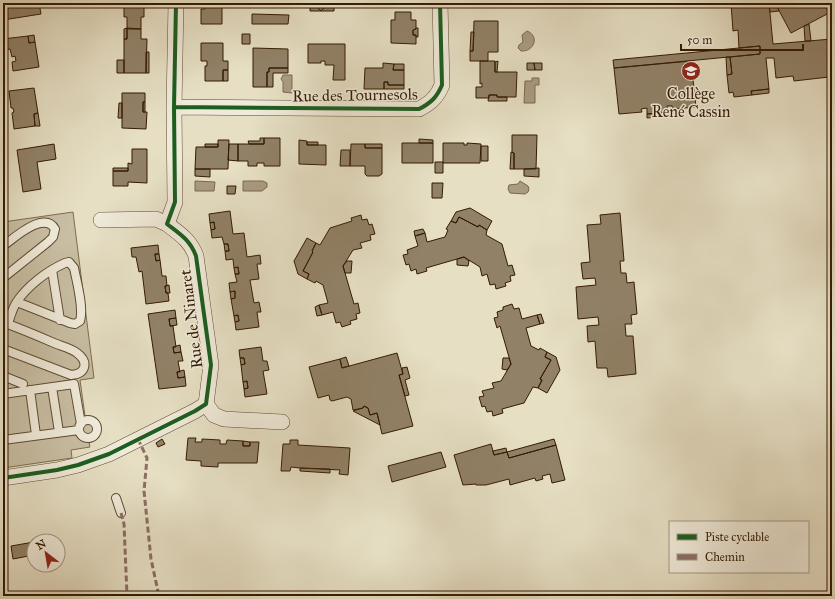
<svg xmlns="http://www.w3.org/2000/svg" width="835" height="599" font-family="'IM FELL Great Primer',serif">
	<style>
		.green { fill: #c8bea3; stroke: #7e6c52 }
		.water { fill: #a99c82; stroke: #7a684f }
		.building { fill: #918167; stroke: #341b02 }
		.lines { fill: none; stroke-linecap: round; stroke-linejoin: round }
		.service-casing { stroke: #604c32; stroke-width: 10 }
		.minor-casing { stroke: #604c32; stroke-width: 16 }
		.service { stroke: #efead9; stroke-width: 8 }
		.minor { stroke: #efead9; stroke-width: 15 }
		.quiet { stroke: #8d6e63; stroke-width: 3; stroke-dasharray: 6 3; stroke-linecap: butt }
		.cycleway-casing { stroke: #efead9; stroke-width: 6 }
		.cycleway { stroke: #1b5e20; stroke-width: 4 }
		.labels { text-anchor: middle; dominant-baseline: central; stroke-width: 3; stroke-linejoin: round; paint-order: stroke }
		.poi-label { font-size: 16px; fill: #341b02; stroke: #efead9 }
		.street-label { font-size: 16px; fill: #341b02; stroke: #efead9 }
	</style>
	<rect width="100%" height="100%" fill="#e6dfc4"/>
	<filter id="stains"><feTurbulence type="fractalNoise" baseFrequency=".005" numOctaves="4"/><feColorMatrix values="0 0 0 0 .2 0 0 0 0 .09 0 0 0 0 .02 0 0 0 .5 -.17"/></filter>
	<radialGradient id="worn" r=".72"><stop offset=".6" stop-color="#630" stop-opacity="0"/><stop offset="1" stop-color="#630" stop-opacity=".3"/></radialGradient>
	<path class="green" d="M73,212L94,378L80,380L85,416C104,415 106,437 89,443L90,447L71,450L72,458L3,468V222Z"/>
	<path class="water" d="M527,31C540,36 534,52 521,51L518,48L519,45L523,42L522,35Z
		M283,75H292V93L283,92V82L281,79Z
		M532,78H539V85H535V103H524L525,81H532Z
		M195,181L215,182L214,191H195Z
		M243,181H263L267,183V187L262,191H243Z
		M520,181L528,186L529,189L528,192L525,194L510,193L508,189L509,185L518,184Z"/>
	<path class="building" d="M3,3H39L41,14L3,20Z
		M124,3H144V17H141V29H127V17H124Z
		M205,3H222V24H201V9H205Z
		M265,3H281V6H265Z
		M281,3H289V6H281Z
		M310,3H313L321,11H310Z
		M313,3H329L321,11Z
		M329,3H334V11H321Z
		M731,3H769L773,44L832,39V72L829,73V77L794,81L793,76L776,78L774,58H766L769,89L751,91L752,95L734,97L733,92L729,93L727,75L732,74L730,57L760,54V46L739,48L738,30L733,31Z
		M775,3H824L829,13L791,33Z
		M769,6H777L779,11L770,12Z
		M395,12H411V20H416V29L413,30V35H416V44L391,43V20H395Z
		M252,14L289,15L288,24H252Z
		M474,21H498V52H488V61H470V51H473Z
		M809,24L811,41H805L804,26Z
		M127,28V39H124V29Z
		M127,28L141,29V39H147L146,73H124V39H127Z
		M416,28H418V37H416V35H413V30L416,29Z
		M471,32H474L473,51H470Z
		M242,34H250V44H242Z
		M34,35L35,42L29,43L28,36Z
		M28,36L29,43L35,42L39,67L13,71L12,62L16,61L15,56L12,57L10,49L3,50V39Z
		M201,43H223V61H228V70H223V81H205V66H207V61H201Z
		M308,44H345V80H333L334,65H325V61H321V63H308Z
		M760,46V54L614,68L613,60Z
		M253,48L288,49V68H269V72H267V87H253Z
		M146,52H149V73H146Z
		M726,57H730L732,74L727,75Z
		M117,60H124V73H117Z
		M480,61H495V72H517L516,97H497V95H489V98H476V87H482V83L480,84Z
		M498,61L497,72H495V62Z
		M691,61L696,107L673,109L672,106H667L668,112L647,114V108L641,109L642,112L619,114L614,68Z
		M383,63L394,64L393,70H404V85H388V82H384V89H364L365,68H383Z
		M527,63H534L535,70H527Z
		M534,63H542V70H535Z
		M394,64H404V70H393Z
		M269,68H288V73H273V87H267V72H269Z
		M223,70H228V81H223Z
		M384,82H388V85H404V89H384Z
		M34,88L38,113L34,114L35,126L14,129L12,113L14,112L13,108H11L9,91Z
		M769,89V93L752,95L751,91Z
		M122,93H145V102H143V112H147L146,129L122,128Z
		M489,95H497V97H507V101H488Z
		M143,102H145V112H143Z
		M119,103H122V118H118Z
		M668,112V116L647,118V114Z
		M38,113L40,126H35L34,114Z
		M512,135H537L536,169H514V153L512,152Z
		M260,138H264V144H249L248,141H260Z
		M264,138H280V166H264V163H257V166H248V161H238V144H264Z
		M419,139L433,140V143H419Z
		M218,140H229L228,169H195L196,147H218Z
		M299,140L307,141V145H326V165L299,164Z
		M307,142H318V145H307Z
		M402,143H433V163H402Z
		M443,143H464V145H467V143L481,144L480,163H443Z
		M54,144L56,159L37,162L41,189L23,192L17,150Z
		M205,144H218V147H205Z
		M229,144H238V161L228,160Z
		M351,144H365V148H382V174L379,176H367L365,174V166H350Z
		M365,144H382V148H365Z
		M481,146H488V161H481Z
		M132,149H147V183L128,182V186H113V171H128V163L132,164Z
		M341,150H350V166H340Z
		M511,152L514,153V169H510Z
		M435,162H443V173H435Z
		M113,168H128V171H113Z
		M539,168V177L524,176V169Z
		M195,169H210V177L195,176Z
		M432,183H443L442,198H432Z
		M227,186H236L235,194H227Z
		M470,208L492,221L487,230L479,225L478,227L459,217L456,223L451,221L456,212Z
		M230,211L233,234L244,233L247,257L260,255L261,264H257L259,279L250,280L254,303L259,302L261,312H257L259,327L236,330L235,322L239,321L238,315L234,316L231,299L235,298V291L230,292L229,283L237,282L235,274H239L238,267L234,268L233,259L226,260L225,251H229L228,244H224L222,237L212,238L211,230L215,229L214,222L210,223L209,214Z
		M620,213L624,261H620L621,273H626L627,283L634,282L637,314L631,315L632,324H625L626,336H633L636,374L608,377L607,368H597L595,341L588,342L587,326L599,325L598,317L578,319L576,287L596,285L595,278L583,279L581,263L590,262L587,225L601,224L600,215Z
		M361,215L362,220L367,219L369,225L372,224L375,234L370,235L371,240L360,243L362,248L353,250L343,266L354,304L358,303L360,313L356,314L357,319L350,321L351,324L342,327L340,322L336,323L333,312L322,315L319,305L328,303L323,285L316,281L315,283L307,279L309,274L303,271L313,252L312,251L316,243L320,245L330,228L352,221L351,218Z
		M459,217L478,227L479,225L487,230L486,235L502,244L508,266L512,265L515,275L510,276L511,281L505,283L506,286L496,289L495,284L490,285L487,274L482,276L480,267L464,257L426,268L427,271L417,274L416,269L411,271L409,264L406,265L403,255L408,254L407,250L418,246L415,236L425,233L427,242L445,237L448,230L446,229L451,221L456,223Z
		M214,222L215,229L211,230L210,223Z
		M423,229L425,233L415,236L414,231Z
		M307,238L316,243L312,251L313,252L303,271L309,274L307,279L298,274L294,261Z
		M224,244H228L229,251H225Z
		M158,245L159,254H155L156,261L160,260L162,276H166L167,286H165L166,293H168L169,301L146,304L142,271L139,272L136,257H132L131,248Z
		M155,254H159L160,260L156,261Z
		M464,257L469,261L468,266L457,265V259Z
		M347,261H352L351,273H345L343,266Z
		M238,267L239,274H235L234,268Z
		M169,285L170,293H166L165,286Z
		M235,291V298L231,299L230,292Z
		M512,304L514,309L519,308L522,319L537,315L540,324L526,328L531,346L539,350L540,348L547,352L545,357L551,360L540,379L542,380L538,388L533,387L524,403L502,409L503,413L493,416L492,411L487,412L485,406L482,407L479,397L484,396L482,391L494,388L492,383L501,381L511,364L500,326L497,328L494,318L498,317L497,312L503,310V307Z
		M319,305L322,315L317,316L315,307Z
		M175,310L176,318L169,319L170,326H173L176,347H173L174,353L181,352L183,361H178L180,372H177L178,378L185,377L186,386L159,389L148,314Z
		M541,314L544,323L540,324L537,315Z
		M238,315L239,321L235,322L234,316Z
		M176,318L177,325L170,326L169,319Z
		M180,345L181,352L174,353L173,347Z
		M261,347L263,361H267L269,370L263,371L267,394L245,397L244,389L248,388L247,381L243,382L241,365L245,364L244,358H240L239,350Z
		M547,352L556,357L560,370L547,393L538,388L542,380L540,379L551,360L545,357Z
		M397,353L403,374L399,375L413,426L382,434L377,413L370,415L368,408L364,406L363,408L353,410L351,399L347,397L332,401L330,400L329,395L318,398L309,367L340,359L342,368Z
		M346,357L349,366L342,368L340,359Z
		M240,358H244L245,364L241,365Z
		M503,358H509L511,364L507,370L502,369Z
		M407,367L410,378L405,380L409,395L405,396L399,375L403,374L402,368Z
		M184,370L185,377L178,378L177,372Z
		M247,381L248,388L244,389L243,382Z
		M364,406L368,408L370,415L377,413L380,425L353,411L363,408Z
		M188,438H196L195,442H202V439L220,440V444H226L227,440L243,441V446H250V442H259L257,463H218V467L201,466V461L186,460Z
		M162,439L165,444L158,447L156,443Z
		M554,439L556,445L509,458L507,452Z
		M290,440H298V445L350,448L348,475L339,474L340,470L300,468L291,467L290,471H281L283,444H290Z
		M243,441L250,442V446H243Z
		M491,444L494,455L507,452L509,458L556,445L565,480L552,483L550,474L542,476L543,479L536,481L535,478L510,485L509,479L486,485H476V484L463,485L454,455Z
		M506,448L507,452L494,455L493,451Z
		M441,452L446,467L392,482L388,466Z
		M300,468L330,469V473L300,471Z
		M34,542V555L13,559L11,546Z"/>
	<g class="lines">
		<defs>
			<path id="service" d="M3,246C13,239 44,210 55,229L53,237L48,242L3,278
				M52,270L60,320
				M8,324C10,317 12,310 16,303C27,286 47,271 65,263L69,262L74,268C77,283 84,308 80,321L75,324L70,323L17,302
				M3,349L71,375C86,374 89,362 77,353C71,348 61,346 54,343C38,336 21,329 5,323
				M3,376L23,384
				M52,387L59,432
				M30,390L36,435
				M3,394L74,384L81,424
				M79 429a9 9 0 1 1 18 0a9 9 0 1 1-18 0Z
				M3,440L79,430
				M116,498L121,513"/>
			<path id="minor" d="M174,107L419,109C431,103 437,97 442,85L440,3
				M101,220L156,219L167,224
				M206,404L214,415L224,419L282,422
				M3,478L57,470L78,465L109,454L195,411L206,404L211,365L196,256C190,240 180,234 167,224L175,202L174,107L176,3"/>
		</defs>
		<use href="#service" class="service-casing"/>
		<use href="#minor" class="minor-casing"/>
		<use href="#service" class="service"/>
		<use href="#minor" class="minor"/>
		<path class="quiet" d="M138,439L147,458L144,491L151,559L159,596
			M121,513L124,524L127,596"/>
		<defs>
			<path id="cycleway" d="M174,107L419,109C431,103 437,97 442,85L440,3
				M3,478L57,470L78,465L109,454L195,411L206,404L211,365L196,256C190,240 180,234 167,224L175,202L174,107L176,3"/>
		</defs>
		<use href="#cycleway" class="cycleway-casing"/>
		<use href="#cycleway" class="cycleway"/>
	</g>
	<defs>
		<symbol id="school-disc" viewBox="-11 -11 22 22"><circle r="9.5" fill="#8f2418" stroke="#efead9"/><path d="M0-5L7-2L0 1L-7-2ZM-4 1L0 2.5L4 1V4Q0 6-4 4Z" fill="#fff"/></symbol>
	</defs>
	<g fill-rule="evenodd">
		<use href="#school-disc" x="680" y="60" width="22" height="22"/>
	</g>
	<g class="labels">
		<g class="poi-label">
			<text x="691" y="93">Collège<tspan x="691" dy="18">René Cassin</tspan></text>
		</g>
		<g class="street-label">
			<text transform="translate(355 95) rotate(-1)">Rue des Tournesols</text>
			<text transform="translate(191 319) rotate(-97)">Rue de Ninaret</text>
		</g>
	</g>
	<rect width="835" height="599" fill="none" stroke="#e6dfc4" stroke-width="16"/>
	<rect x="4" y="4" width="827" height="591" fill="none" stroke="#341b02" stroke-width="2"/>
	<rect x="8" y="8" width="819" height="583" fill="none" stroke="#341b02"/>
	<rect x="669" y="521" width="140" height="52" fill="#efead9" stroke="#a49783"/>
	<rect x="677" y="534" width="20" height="6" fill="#1b5e20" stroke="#a49783"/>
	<text x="705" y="541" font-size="12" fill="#341b02">Piste cyclable</text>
	<rect x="677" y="554" width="20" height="6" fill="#8d6e63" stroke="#a49783"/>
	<text x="705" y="561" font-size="12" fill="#341b02">Chemin</text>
	<g transform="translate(46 553) rotate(329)"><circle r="19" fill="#efead9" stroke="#a49783"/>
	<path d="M0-3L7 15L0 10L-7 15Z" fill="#8f2418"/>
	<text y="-6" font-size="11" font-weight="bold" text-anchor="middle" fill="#341b02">N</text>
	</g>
	<path d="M681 44v6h122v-6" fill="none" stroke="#341b02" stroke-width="2"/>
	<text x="687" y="44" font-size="12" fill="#341b02" stroke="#efead9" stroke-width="3" paint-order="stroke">50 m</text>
	<rect width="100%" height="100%" filter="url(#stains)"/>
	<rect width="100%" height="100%" fill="url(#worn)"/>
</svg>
